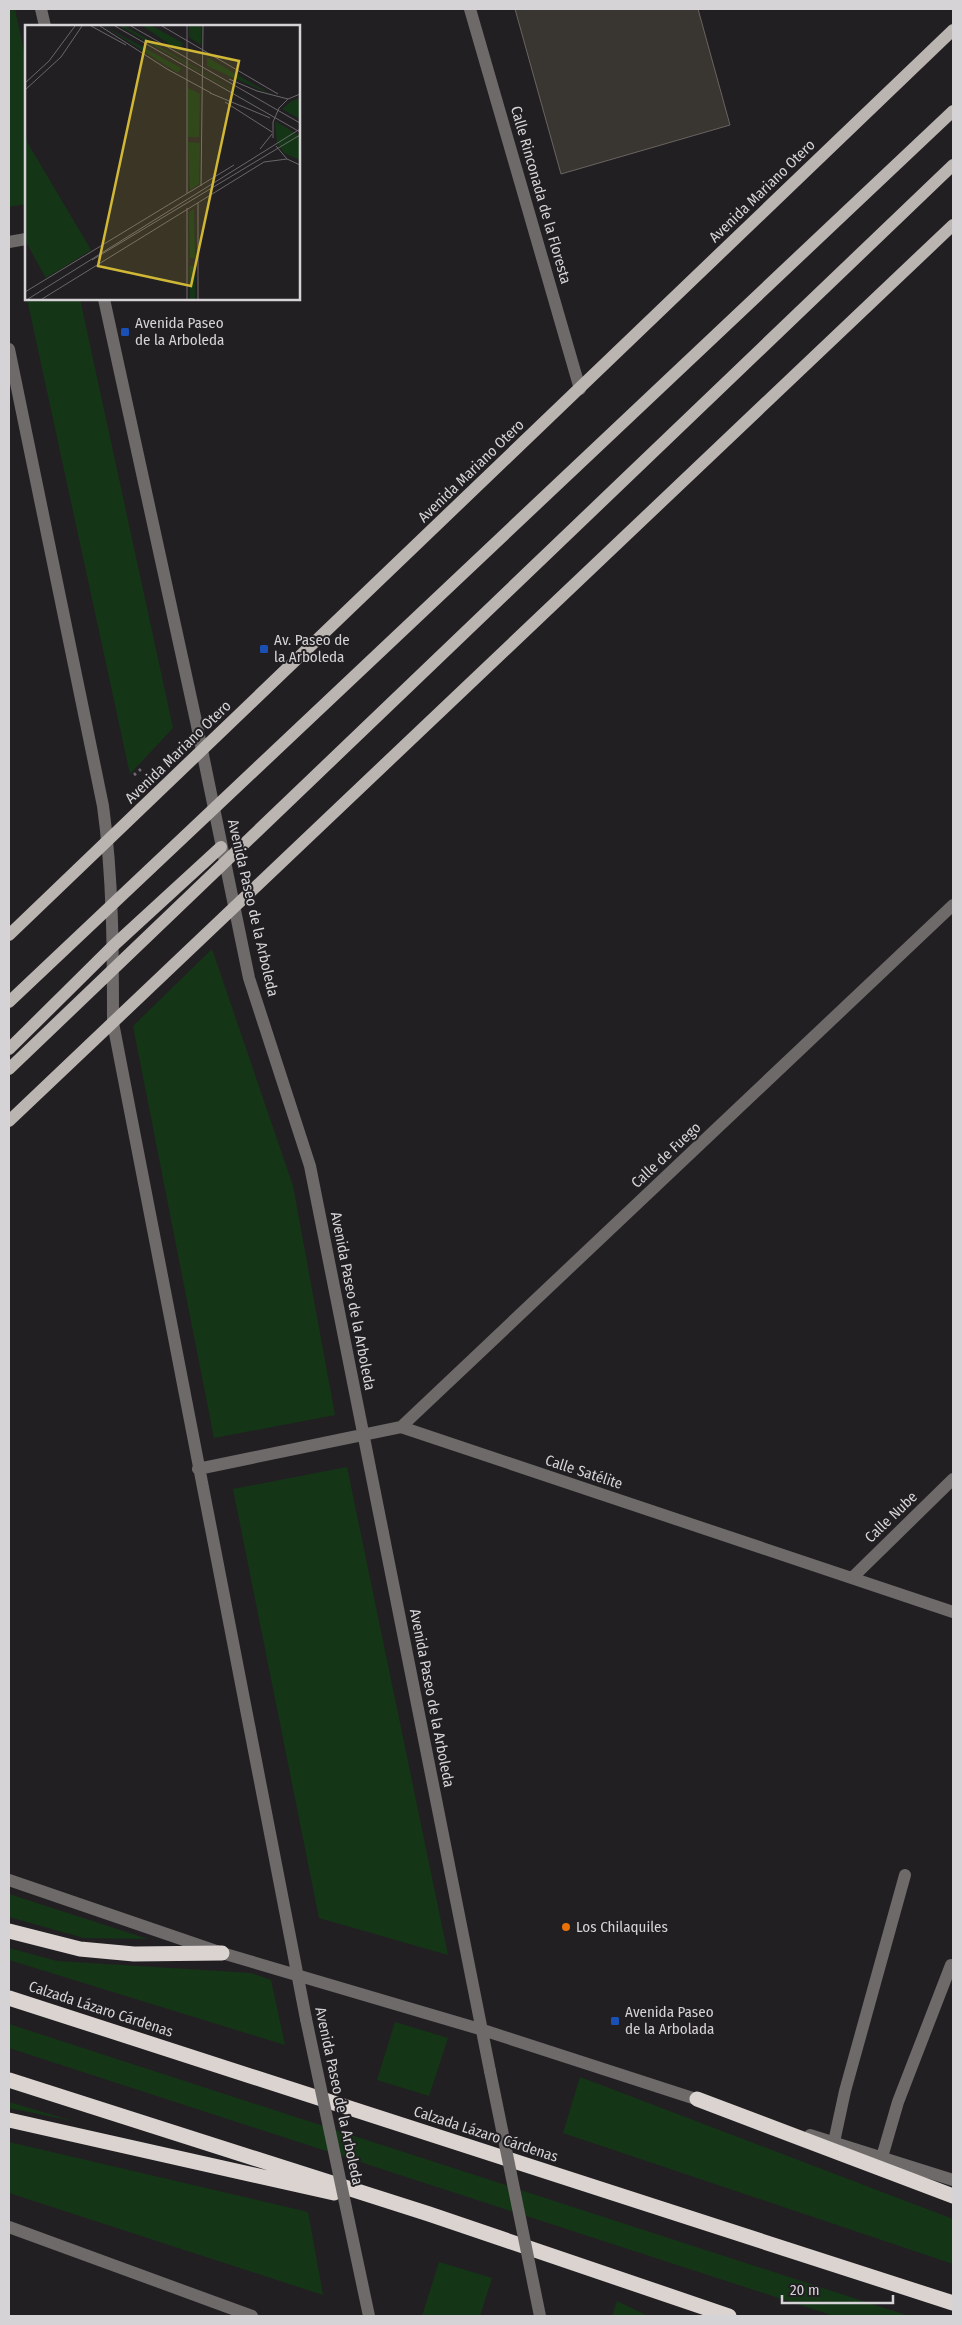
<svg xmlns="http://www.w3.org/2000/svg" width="962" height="2325" font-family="'Fira Sans Condensed',sans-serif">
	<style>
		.green { fill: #143616 }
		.building { fill: #393531; stroke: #696460 }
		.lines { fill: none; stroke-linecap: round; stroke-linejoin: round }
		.path { stroke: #6d6b6e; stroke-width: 3; stroke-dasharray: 2.5 4; stroke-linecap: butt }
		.minor { stroke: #6d6a69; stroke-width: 12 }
		.major { stroke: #bbb5b2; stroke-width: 12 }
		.highway { stroke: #dad3d0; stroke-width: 15 }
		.minor-bridge { stroke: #6d6a69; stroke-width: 12 }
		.major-bridge { stroke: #bbb5b2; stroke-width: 12 }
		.transit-dot { fill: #1a4fb4; stroke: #221f23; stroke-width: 2 }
		.food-dot { fill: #e8710a; stroke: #221f23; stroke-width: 2 }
		.labels { text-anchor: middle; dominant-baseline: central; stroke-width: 4; stroke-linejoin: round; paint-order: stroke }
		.street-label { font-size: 15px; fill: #d5d3d5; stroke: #221f23 }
		.poi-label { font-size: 15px; fill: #d5d3d5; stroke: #221f23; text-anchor: start }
		.inset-road { fill: none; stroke: #6a676a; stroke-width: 1 }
		.view { fill: #d0b736; fill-opacity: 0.15; stroke: #d0b736; stroke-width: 2.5 }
		.inset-edge { fill: none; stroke: #d5d3d5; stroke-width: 2.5 }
	</style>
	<rect width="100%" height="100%" fill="#221f23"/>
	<path class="green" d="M9,9H15L26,61V204L9,207Z
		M27,299H80L173,728L130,774Z
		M212,949L293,1186L335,1415L214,1438L133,1026Z
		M347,1467L448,1955L319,1918L233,1489Z
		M9,1894L148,1939L84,1938L9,1917Z
		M9,1948L57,1961L251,1973L271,1980L285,2045L9,1960Z
		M395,2022L448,2038L429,2096L377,2080Z
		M9,2024L909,2316H834L9,2048Z
		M580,2077L953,2219V2264L563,2133Z
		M9,2102L73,2121L9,2108Z
		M9,2142L308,2212L323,2295L9,2193Z
		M439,2262L492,2278L480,2316H422Z
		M617,2301L648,2316H612Z"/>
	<path class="building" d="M515,9H698L730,125L561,174Z"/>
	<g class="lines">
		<path class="path" d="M134,775L141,769"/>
		<path class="minor" d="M41,9L45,26
			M470,9L580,389
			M9,242L26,239
			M104,299L196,721L249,978L310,1166L490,2071
			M9,349L103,806C113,878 113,951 113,1023L306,2019
			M401,1427L953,905
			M198,1469L401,1427L953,1612
			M852,1578L953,1479
			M9,1880L222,1953L483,2030L705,2102
			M810,2135L953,2180
			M834,2142L845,2091L905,1875
			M882,2157L898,2102L951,1965
			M9,2227L252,2316"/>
		<path class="major" d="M9,935L953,30
			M9,1049L113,946L221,847
			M9,1121L953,225"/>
		<path class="highway" d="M9,1931L80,1949L134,1954L222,1953
			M9,1998L953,2303
			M9,2080L429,2214L729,2316
			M697,2099L953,2196
			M9,2120L334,2193"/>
		<path class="minor-bridge" d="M306,2019L369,2316
			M490,2071L540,2316"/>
		<path class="major-bridge" d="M9,1002L953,111
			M9,1069L953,165"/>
	</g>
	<g class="transit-dot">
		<rect x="120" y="327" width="10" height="10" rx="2.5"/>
		<rect x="259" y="644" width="10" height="10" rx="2.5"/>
		<rect x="610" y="2016" width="10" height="10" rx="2.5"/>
	</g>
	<circle class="food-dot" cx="566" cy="1927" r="5"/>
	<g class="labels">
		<g class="street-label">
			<text transform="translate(762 191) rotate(-44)">Avenida Mariano Otero</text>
			<text transform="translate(541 195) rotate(74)">Calle Rinconada de la Floresta</text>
			<text transform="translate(471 471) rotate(-44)">Avenida Mariano Otero</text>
			<text transform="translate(178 752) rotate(-44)">Avenida Mariano Otero</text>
			<text transform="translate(253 908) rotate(77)">Avenida Paseo de la Arboleda</text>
			<text transform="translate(666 1155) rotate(-43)">Calle de Fuego</text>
			<text transform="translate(353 1301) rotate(79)">Avenida Paseo de la Arboleda</text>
			<text transform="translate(584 1472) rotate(18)">Calle Satélite</text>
			<text transform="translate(891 1517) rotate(-44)">Calle Nube</text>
			<text transform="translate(432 1698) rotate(79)">Avenida Paseo de la Arboleda</text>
			<text transform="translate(101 2009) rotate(18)">Calzada Lázaro Cárdenas</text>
			<text transform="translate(339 2096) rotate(78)">Avenida Paseo de la Arboleda</text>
			<text transform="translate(486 2134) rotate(18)">Calzada Lázaro Cárdenas</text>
		</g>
		<g class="poi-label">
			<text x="135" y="323">Avenida Paseo<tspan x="135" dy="17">de la Arboleda</tspan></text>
			<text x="274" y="640">Av. Paseo de<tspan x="274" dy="17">la Arboleda</tspan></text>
			<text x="576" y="1927">Los Chilaquiles</text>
			<text x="625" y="2012">Avenida Paseo<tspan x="625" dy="17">de la Arbolada</tspan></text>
		</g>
	</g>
	<g transform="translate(25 25)">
		<rect width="275" height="275" fill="#221f23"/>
		<path d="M79,1L156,43L153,48ZM95,1H100L245,87ZM118,1H127L158,18L154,26ZM164,1H176V20L164,12ZM182,32L247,70L182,41ZM163,63L175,69L174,112H163ZM275,73V94L257,84L267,76ZM250,96L275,111V135L259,128L252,118ZM0,102L2,117L66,225L21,253L0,215ZM163,117L175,118L174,159L165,165ZM169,184L170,233H165L164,187ZM165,241H170V274H165Z" fill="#143616"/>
		<path class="inset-road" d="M66,1L101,20M75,1L142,44M90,1L275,107M106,1L275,98M137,1L253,69M162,1V168M142,44L186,68M204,54L232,66L263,74M0,58L24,36L50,1M0,65L36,32L57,1M185,68L245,93M200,77L247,107M248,113V97L254,83L263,74L275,69M251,121L262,134L275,140M235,124L247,109M176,161L178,1M162,183V274M67,235L275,110M0,267L209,140M3,274L275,104M17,274L239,137L262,134M173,274V178"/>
		<path class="view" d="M121,16L214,36L166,261L73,241Z"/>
		<rect width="275" height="275" class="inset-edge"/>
	</g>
	<rect width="962" height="2325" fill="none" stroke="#d5d3d5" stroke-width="20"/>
	<path d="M782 2295v8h111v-8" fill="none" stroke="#d5d3d5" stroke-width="2.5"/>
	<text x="790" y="2295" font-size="15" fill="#d5d3d5" stroke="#221f23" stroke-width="4" paint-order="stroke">20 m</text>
</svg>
